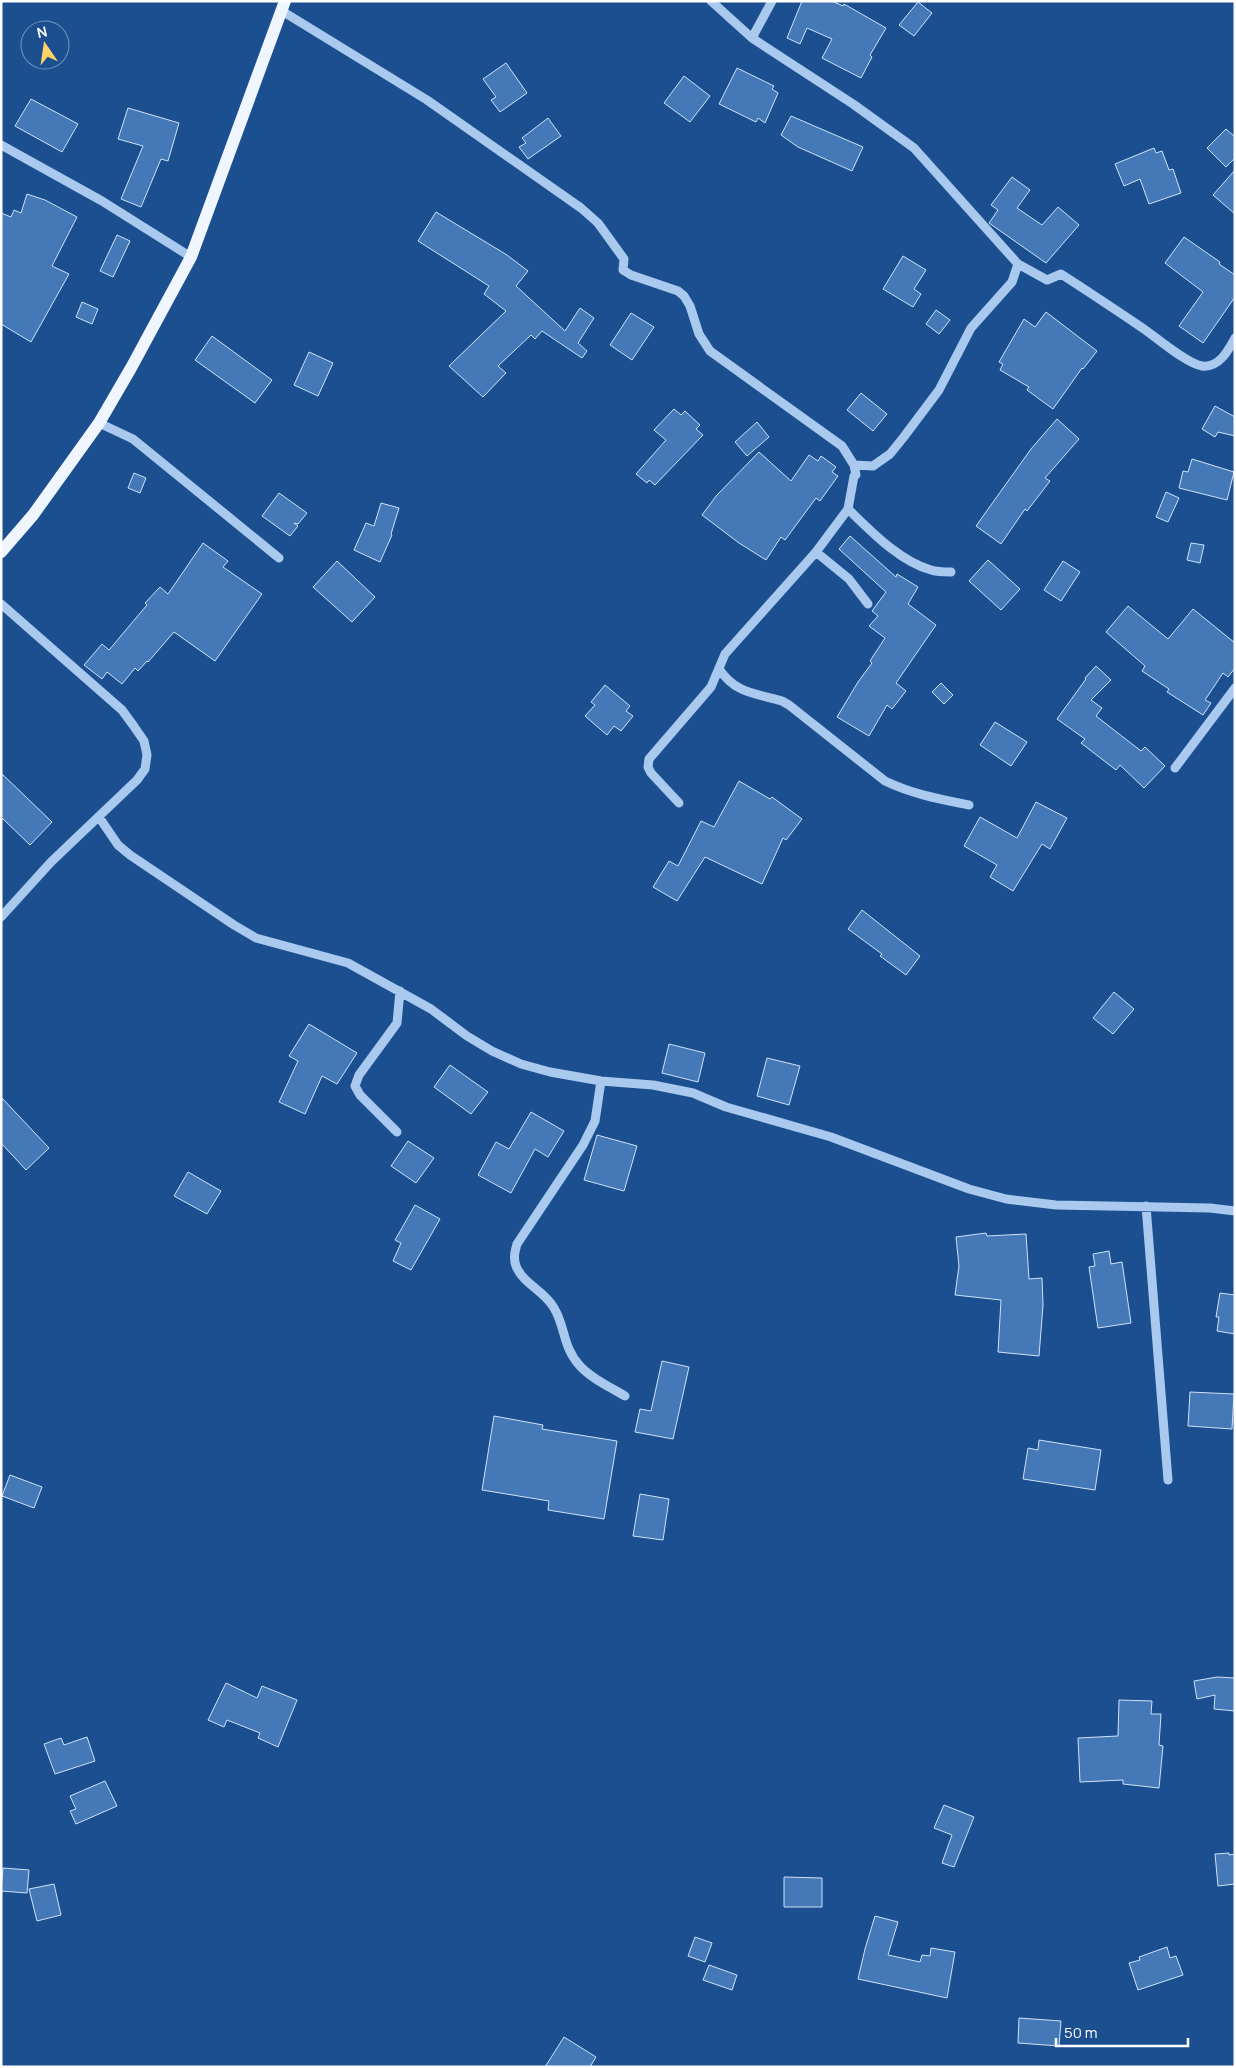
<svg xmlns="http://www.w3.org/2000/svg" width="1236" height="2068" font-family="Manrope,sans-serif">
	<style>
		.building { fill: #4478b7; stroke: #cfe3fa }
		.lines { fill: none; stroke-linecap: round; stroke-linejoin: round }
		.minor { stroke: #a9c9ee; stroke-width: 9 }
		.major { stroke: #f0f6ff; stroke-width: 12 }
	</style>
	<rect width="100%" height="100%" fill="#1b4f8f"/>
	<path class="building" d="M802,1H832L843,6L844,4L886,28L870,55L872,57L861,78L822,58L832,39L807,28L800,44L787,38Z
		M918,2L932,13L914,36L899,25Z
		M506,63L527,93L500,112L491,100L496,97L483,79Z
		M737,68L774,86L772,89L778,93L765,123L758,118L756,122L719,104Z
		M684,76L710,96L690,122L664,103Z
		M31,99L78,124L62,152L15,126Z
		M128,108L179,123L168,161L161,159L141,207L121,199L143,146L118,139Z
		M791,116L863,147L852,171L798,147L781,135Z
		M548,118L561,136L528,159L519,147L526,143L522,138Z
		M1226,129L1235,137V158L1226,167L1207,148Z
		M1154,148L1156,153L1162,151L1169,170L1173,169L1181,193L1149,204L1140,179L1124,186L1115,164Z
		M1235,170V214L1213,195Z
		M1012,177L1030,190L1017,208L1042,225L1058,207L1079,225L1046,263L989,223L998,210L991,205Z
		M27,194L45,200L77,217L52,266L69,274L31,342L1,324V213L11,217L14,210L21,213Z
		M436,212L507,255L528,271L516,286L565,331L580,308L594,318L578,343L587,351L582,358L542,331L535,339L531,335L498,366L506,373L483,397L449,366L506,311L484,294L489,286L418,241Z
		M117,235L130,241L113,277L100,271Z
		M1184,237L1220,262L1219,264L1235,275V297L1203,343L1179,326L1203,292L1165,263Z
		M903,256L926,270L914,289L921,294L913,307L883,289Z
		M82,302L98,309L92,324L76,317Z
		M936,310L950,320L939,334L926,324Z
		M1046,312L1097,351L1083,369L1082,368L1053,409L1027,390L1029,387L1000,370L1003,364L999,362L1024,319L1035,327Z
		M631,313L654,327L632,360L610,345Z
		M212,336L272,380L255,403L195,360Z
		M309,352L333,363L318,396L294,385Z
		M861,393L887,414L873,431L847,410Z
		M1215,406L1235,417V436L1218,432L1215,437L1202,429Z
		M674,409L681,415L685,411L700,425L696,429L703,435L655,485L649,480L647,483L636,474L666,440L654,430Z
		M1057,419L1079,439L1045,478L1050,481L1027,511L1025,509L1001,544L976,526L1031,449Z
		M757,422L769,437L747,456L735,442Z
		M759,452L791,481L809,455L818,461L821,456L836,467L832,472L838,476L820,501L816,498L785,540L781,537L766,560L739,543L702,515L717,495Z
		M1192,459L1234,472L1227,500L1179,488L1183,471L1188,472Z
		M134,473L146,478L140,493L128,488Z
		M1166,492L1179,498L1168,522L1156,517Z
		M279,493L307,513L298,524L294,523L298,526L290,536L262,516Z
		M381,503L399,508L391,534L392,535L380,562L354,550L366,523L374,526Z
		M850,536L896,577L897,574L918,587L908,604L936,625L896,683L906,691L892,709L887,705L869,736L837,717L858,682L872,663L870,661L885,638L869,626L878,616L872,611L886,592L839,549Z
		M203,543L228,561L223,567L262,594L215,661L174,632L148,662L147,661L138,671L135,668L122,684L107,672L102,679L84,665L102,644L109,650L147,605L145,603L160,587L168,594Z
		M1191,543L1204,545L1200,563L1187,560Z
		M988,560L1020,589L1001,610L969,581Z
		M337,561L375,597L352,622L313,587Z
		M1063,561L1080,572L1061,601L1044,590Z
		M1128,606L1168,639L1193,609L1235,643V668L1228,677L1223,673L1205,700L1211,703L1203,715L1167,692L1169,689L1142,671L1145,666L1106,632Z
		M1096,666L1111,680L1091,700L1102,708L1096,716L1141,751L1145,747L1165,766L1144,788L1120,765L1116,770L1081,743L1085,739L1057,719L1086,679L1085,678Z
		M941,683L953,695L944,704L932,692Z
		M605,685L630,706L626,711L633,716L621,731L614,726L607,735L585,716L595,705L591,702Z
		M995,722L1027,742L1011,766L980,745Z
		M1,773L52,822L30,845L1,817Z
		M739,781L770,799L772,797L802,819L786,840L783,838L762,884L705,857L677,901L653,887L669,861L678,866L701,821L714,827Z
		M1036,802L1067,818L1050,849L1042,844L1013,891L990,877L997,865L964,846L980,817L1017,838Z
		M862,910L920,956L906,975L880,956L882,954L848,929Z
		M1114,992L1134,1009L1113,1034L1093,1018Z
		M309,1024L357,1053L337,1084L322,1076L305,1114L279,1102L298,1061L289,1056Z
		M669,1044L705,1053L698,1082L662,1073Z
		M767,1058L800,1066L789,1105L757,1096Z
		M450,1065L488,1092L471,1114L434,1087Z
		M1,1097L49,1148L26,1170L1,1143Z
		M531,1112L564,1131L548,1157L535,1149L511,1193L478,1175L496,1142L509,1149Z
		M597,1135L637,1146L624,1191L584,1180Z
		M408,1141L434,1158L416,1183L391,1166Z
		M188,1172L221,1191L207,1214L174,1196Z
		M415,1205L440,1219L411,1270L393,1261L401,1243L395,1240Z
		M986,1233L987,1236L1026,1234L1029,1279L1042,1278L1043,1305L1039,1356L998,1352L1001,1300L955,1295L959,1266L956,1237Z
		M1109,1251L1111,1264L1122,1262L1131,1323L1098,1328L1089,1267L1095,1266L1093,1254Z
		M1220,1293L1235,1295V1334L1217,1331L1219,1317H1216Z
		M662,1361L689,1367L673,1439L635,1432L640,1409L651,1411Z
		M1190,1392L1234,1394L1232,1429L1188,1426Z
		M494,1416L543,1425L542,1429L617,1441L604,1519L548,1510L549,1501L482,1490Z
		M1039,1440L1101,1450L1095,1490L1023,1479L1028,1448L1038,1450Z
		M10,1475L42,1487L34,1508L2,1496Z
		M640,1494L669,1499L663,1540L633,1536Z
		M1217,1677L1235,1678V1711L1214,1709L1215,1695L1197,1699L1194,1681Z
		M226,1683L257,1698L262,1686L297,1700L278,1747L258,1738L260,1733L227,1720L224,1727L208,1720Z
		M1119,1700L1152,1701L1151,1714H1161L1159,1745L1163,1746L1159,1788L1123,1784V1780L1080,1782L1078,1738L1118,1736Z
		M87,1737L95,1761L55,1774L44,1744L61,1738L64,1745Z
		M105,1781L117,1806L76,1824L70,1811L76,1809L70,1796Z
		M944,1805L974,1817L954,1867L942,1863L952,1835L934,1828Z
		M1229,1853V1855L1235,1854V1884L1218,1886L1215,1854Z
		M3,1868L29,1870L27,1893L1,1891Z
		M784,1877L822,1878V1907H784Z
		M54,1884L61,1915L37,1921L29,1889Z
		M875,1916L898,1922L888,1955L920,1962L922,1955L930,1956L931,1948L955,1952L947,1998L858,1979L865,1949Z
		M695,1937L712,1943L705,1962L688,1956Z
		M1167,1947L1170,1958L1176,1956L1183,1975L1138,1990L1129,1963L1140,1960L1139,1957Z
		M709,1965L737,1975L732,1990L703,1980Z
		M1019,2018L1061,2021L1059,2046L1018,2043Z
		M564,2037L596,2057L590,2067H545Z"/>
	<g class="lines">
		<path class="minor" d="M711,1L752,38L853,104L914,148L1018,264L1047,280L1061,274C1089,292 1116,310 1144,329C1157,338 1187,364 1202,366C1219,368 1228,351 1235,338
			M282,11L427,100L581,208L598,223L624,259L623,270L631,275L678,291L684,296L690,306L699,334L710,351L842,446L854,465L856,475L854,476L848,509L816,552L725,654L711,687L649,759L648,767L651,773L679,803
			M752,38L772,1
			M1,145L102,201L191,257
			M99,423L133,439L279,558
			M854,465L873,466L890,454L903,438L939,390L971,328L1012,282L1018,264
			M848,509C871,531 899,561 931,570C937,572 945,572 951,572
			M816,552L849,579L868,604
			M1,604L122,710L133,725L144,741L147,755L145,769L137,780L51,862L1,917
			M719,669C736,694 755,693 782,701L789,705L885,781C912,794 939,799 969,805
			M1175,768L1235,688
			M99,817L118,845L130,855L234,925L256,938L348,963L431,1009L467,1036L492,1051L521,1064L550,1072L601,1081L653,1085L693,1093L726,1107L831,1137L969,1189L1006,1199L1056,1205L1210,1208L1235,1211
			M601,1081L595,1121L583,1145L517,1244C515,1251 513,1258 516,1266C523,1284 545,1291 554,1308C566,1328 562,1346 580,1366C592,1379 610,1387 625,1396
			M397,1132L360,1095L355,1086L359,1075L397,1023L400,991
			M1146,1206L1168,1480"/>
		<path class="major" d="M1,552L33,515L99,423L131,368L191,257L285,1"/>
	</g>
	<rect width="1236" height="2068" fill="none" stroke="#ffffff" stroke-width="5"/>
	<g transform="translate(45 45) rotate(347)"><circle r="24" fill="#1b4f8f" stroke="#7695bc"/>
	<path d="M0-4L9 19L0 12L-9 19Z" fill="#ffd166"/>
	<text y="-8" font-size="14" font-weight="bold" text-anchor="middle" fill="#ffffff">N</text>
	</g>
	<path d="M1056 2038v8h132v-8" fill="none" stroke="#ffffff" stroke-width="2.5"/>
	<text x="1064" y="2038" font-size="15" fill="#ffffff" stroke="#1b4f8f" stroke-width="4" paint-order="stroke">50 m</text>
</svg>
